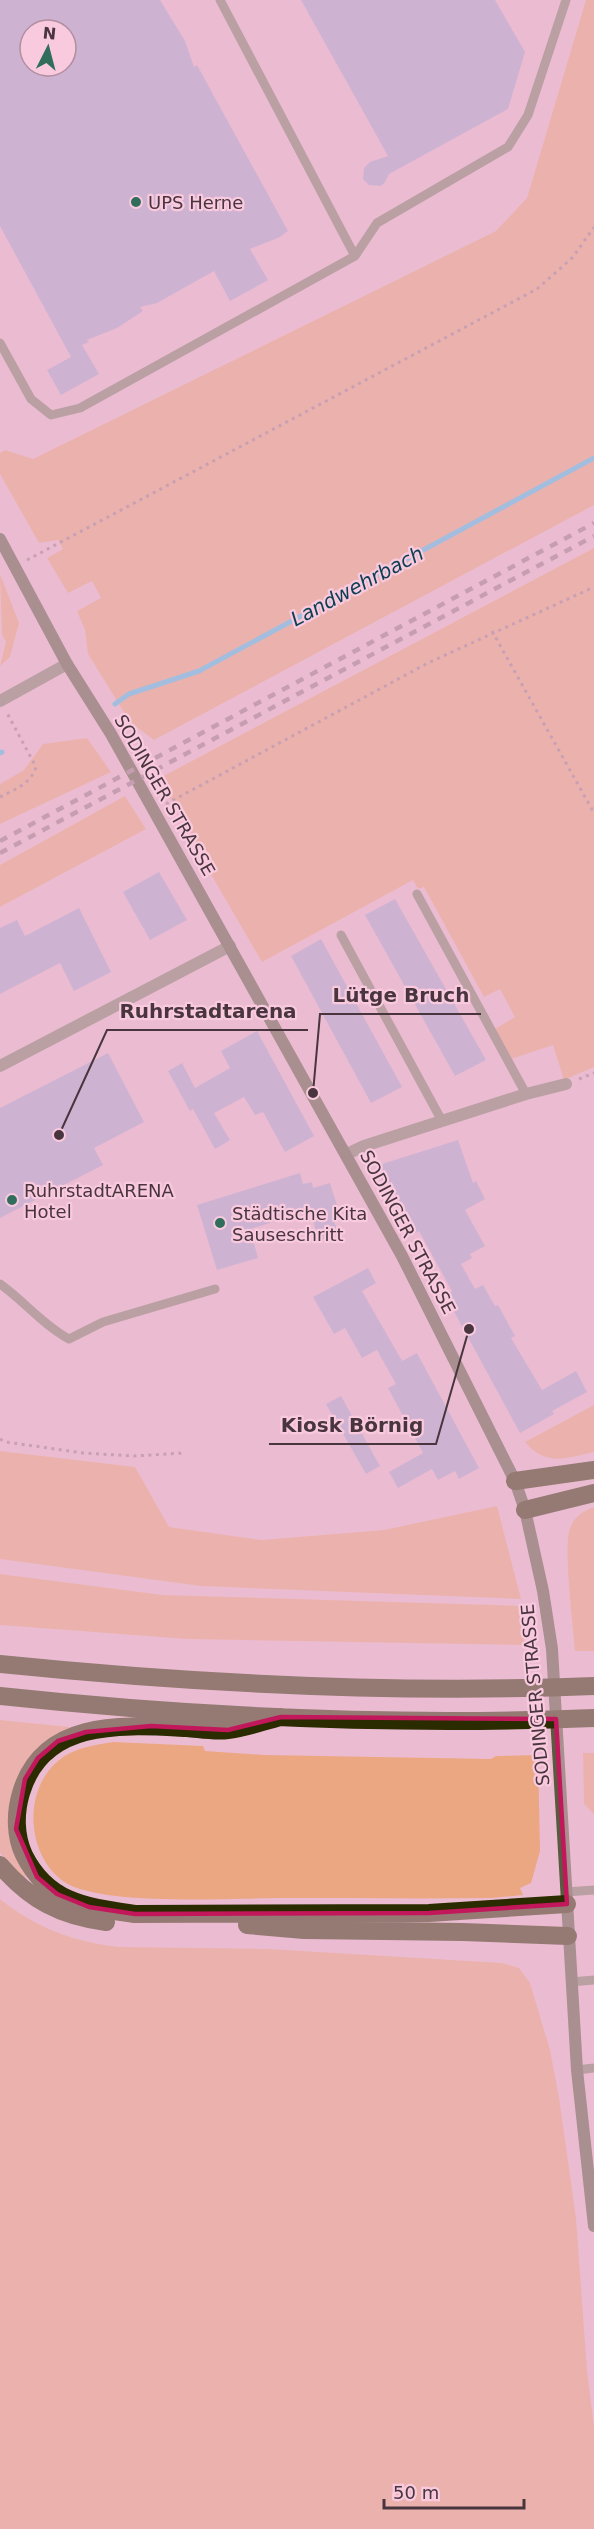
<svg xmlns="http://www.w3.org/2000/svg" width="594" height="2529" font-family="'DejaVu Sans',sans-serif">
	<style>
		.green { fill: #eaa782 }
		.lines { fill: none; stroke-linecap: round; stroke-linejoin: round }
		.stream { stroke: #4dbff0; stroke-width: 5 }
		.building { fill: #aca7d1; fill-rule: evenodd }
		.path { stroke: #a17f8e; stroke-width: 3; stroke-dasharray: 3 4.5; stroke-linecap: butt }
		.lane { stroke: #7e7f6c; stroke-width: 9 }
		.street { stroke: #7e7f6c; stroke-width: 12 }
		.secondary { stroke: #595a3f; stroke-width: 12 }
		.highway { stroke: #2b2b00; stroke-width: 18 }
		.rail { stroke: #9b7a89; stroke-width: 4.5; stroke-dasharray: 8 8; stroke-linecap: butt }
		.marked { fill: none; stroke: #c2185b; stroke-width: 4.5; stroke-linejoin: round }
		.poi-dot { fill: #306e5b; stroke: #f9c9de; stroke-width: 2 }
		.labels { text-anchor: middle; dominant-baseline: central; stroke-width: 4.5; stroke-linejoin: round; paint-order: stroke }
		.poi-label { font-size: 18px; fill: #48353e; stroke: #f9c9de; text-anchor: start }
		.street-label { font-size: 18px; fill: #48353e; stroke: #f9c9de }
		.water-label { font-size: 20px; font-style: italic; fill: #0d3f53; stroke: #f9c9de }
		.leader { fill: none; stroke: #48353e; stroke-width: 2 }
		.callout-dot { fill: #48353e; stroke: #f9c9de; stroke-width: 2 }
		.callout-label { font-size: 20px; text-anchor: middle; font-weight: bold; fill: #48353e; stroke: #f9c9de; stroke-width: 4.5; stroke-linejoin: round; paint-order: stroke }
	</style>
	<rect width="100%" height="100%" fill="#ebbcd1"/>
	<path class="green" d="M586,0H594V505L154,740L130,722L88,654L85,630L77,611L101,598L92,581L68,593L47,558L63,549L58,540L39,543L0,474V453L5,450L33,459L496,231L527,198Z
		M594,548V1067L564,1080L553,1045L511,1059L495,1029L515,1017L500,989L484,997L424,887L418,889L413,880L262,962L205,864L173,802L156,780Z
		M0,574L19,623L10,657L0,666L6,642L2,634Z
		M87,738L111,772L0,824V784L24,770L43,744Z
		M125,796L146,829L0,907V865Z
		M594,1405V1452C566,1458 546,1467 525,1442Z
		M0,1451L135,1467L169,1527L261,1540L384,1530L497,1506L521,1599L201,1586L0,1559Z
		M594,1507V1651H575C573,1627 563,1546 570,1528C574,1517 583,1511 594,1507Z
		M0,1574L163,1595L523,1606L524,1645L187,1639L0,1625Z
		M0,1720L70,1727L22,1772L28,1876L23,1878L0,1853Z
		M113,1742L203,1746L205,1751L264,1755L491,1759L496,1756L538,1755L540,1851L531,1883L520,1888L523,1895L491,1898C421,1899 352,1898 282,1898C234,1898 99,1907 63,1881C26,1854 23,1790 58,1761C73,1748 94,1745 113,1742Z
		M583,1753H594V1814L584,1804Z
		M0,1899C36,1928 74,1942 120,1947L269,1949L502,1963L519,1968L530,1983L550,2050L559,2097L576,2218L587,2370L594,2427V2529H0Z"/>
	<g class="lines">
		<path class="stream" d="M115,704L129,694L199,671L594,458
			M0,753L2,752"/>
	</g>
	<path class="building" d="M0,0H160L185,41L194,67L197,65L288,231L280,237L250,249L268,280L230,301L214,271L157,303L140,307L143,311L117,328L87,340L89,342L82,345L99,374L61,395L47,370L71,357L0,226ZM30,30H66V66H30Z
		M301,0H495L525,52L508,109L389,174L385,182L381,186L369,185L363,179L364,168L370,162L388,156Z
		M159,872L187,920L150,940L123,892Z
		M395,899L486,1060L455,1076L365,915Z
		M79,908L111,972L74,991L60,963L0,994V928L17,920L25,936Z
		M321,939L402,1087L371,1103L291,956Z
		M257,1031L314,1136L285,1152L263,1112L255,1115L244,1097L214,1113L230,1140L215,1149L193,1109L190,1111L168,1071L182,1063L195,1088L230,1068L221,1051Z
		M108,1053L144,1122L94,1148L103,1165L0,1218V1108Z
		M458,1140L473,1183L476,1181L485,1199L465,1210L485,1246L470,1254L472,1258L461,1264L475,1289L483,1285L495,1306L498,1305L515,1336L511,1338L542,1390L576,1371L587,1392L552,1411L554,1414L520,1433L445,1295L452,1291L419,1231L412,1235L377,1171L379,1165Z
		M300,1173L303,1184L312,1182L313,1188L330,1183L341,1218L334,1220L338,1234L319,1240L310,1211L250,1229L258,1258L217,1270L197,1205Z
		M368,1268L376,1283L362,1291L402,1361L417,1353L479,1468L459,1479L455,1471L438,1480L432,1469L398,1488L389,1472L423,1453L388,1388L396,1384L377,1350L362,1358L345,1328L334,1334L313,1297Z
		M341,1396L380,1466L366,1474L326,1404Z"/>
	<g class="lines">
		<path class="path" d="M27,560L537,289L573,257L594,227
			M492,631L594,813
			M0,797C15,789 31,784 36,767L7,713
			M166,804L428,663L594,587
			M579,1079L594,1073
			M0,1439L6,1442L83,1453L134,1456L184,1453"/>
		<path class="lane" d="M355,256L377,223L508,147L528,115L566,0
			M0,343L31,399L51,415L80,408L355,256L220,0
			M417,894L526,1094
			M341,935L442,1121
			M0,1284C24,1301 43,1325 69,1339L103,1322L215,1289
			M566,1892L594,1890
			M571,1982L594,1980
			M577,2070L594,2068"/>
		<path class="street" d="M0,701L67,664
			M0,1066L230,946
			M347,1154L364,1146L526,1094L566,1084"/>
		<path class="secondary" d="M0,539L67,664L111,734L402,1256L515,1481L525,1510L543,1591L552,1649L577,2070L594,2226"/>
		<path class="highway" d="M515,1481L594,1470
			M525,1510L594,1493
			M0,1664C197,1684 396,1694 594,1686
			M0,1696C197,1717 396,1726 594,1718
			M281,1717C264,1721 246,1728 228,1730C215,1732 200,1729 187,1728C124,1725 43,1718 21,1793C15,1813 15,1836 24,1855C48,1903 87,1907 135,1914L429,1913L567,1904
			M0,1865C30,1900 60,1916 106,1922
			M247,1925L304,1930L463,1932L568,1936"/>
		<path class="rail" d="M0,841L594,523
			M0,853L594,536"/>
	</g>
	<path d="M0 0H594V2529H0ZM281,1717L556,1719L567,1904L429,1913L135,1914L89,1907L57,1894L37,1877L16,1829L25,1779L38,1758L58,1741L86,1732L151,1726L228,1730Z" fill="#ebbcd1" fill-opacity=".55" fill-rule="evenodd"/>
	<path class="marked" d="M281,1717L556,1719L567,1904L429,1913L135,1914L89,1907L57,1894L37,1877L16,1829L25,1779L38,1758L58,1741L86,1732L151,1726L228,1730Z"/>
	<g class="poi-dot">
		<circle cx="136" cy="202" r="6"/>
		<circle cx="12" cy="1200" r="6"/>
		<circle cx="220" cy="1223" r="6"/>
	</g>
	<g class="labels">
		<g class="poi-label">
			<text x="148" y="202">UPS Herne</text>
			<text x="24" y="1190">RuhrstadtARENA<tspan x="24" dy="21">Hotel</tspan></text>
			<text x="232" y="1213">Städtische Kita<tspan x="232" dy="21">Sauseschritt</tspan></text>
		</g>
		<g class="street-label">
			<text transform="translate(165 795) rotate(60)">SODINGER STRASSE</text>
			<text transform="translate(408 1232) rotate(62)">SODINGER STRASSE</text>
			<text transform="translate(535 1695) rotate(-95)">SODINGER STRASSE</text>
		</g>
		<g class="water-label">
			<text transform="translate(357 586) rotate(-28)">Landwehrbach</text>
		</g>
	</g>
	<path class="leader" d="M313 1093L320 1014H481M59 1135L107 1030H308M469 1329L436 1444H269"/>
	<g class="callout-dot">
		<circle cx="313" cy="1093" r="6"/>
		<circle cx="59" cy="1135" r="6"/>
		<circle cx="469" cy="1329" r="6"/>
	</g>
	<g class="callout-label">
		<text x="401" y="1002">Lütge Bruch</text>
		<text x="208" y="1018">Ruhrstadtarena</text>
		<text x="352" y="1432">Kiosk Börnig</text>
	</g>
	<g transform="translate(48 48) rotate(6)"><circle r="28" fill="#f9c9de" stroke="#b28e9e" stroke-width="1.5"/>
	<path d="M0-4.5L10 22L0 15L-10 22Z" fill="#306e5b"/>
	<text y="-9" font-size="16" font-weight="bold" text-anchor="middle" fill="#48353e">N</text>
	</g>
	<path d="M384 2499v9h140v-9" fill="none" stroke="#48353e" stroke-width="3"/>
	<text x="393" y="2499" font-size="18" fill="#48353e" stroke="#f9c9de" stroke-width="4.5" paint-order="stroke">50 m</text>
</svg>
